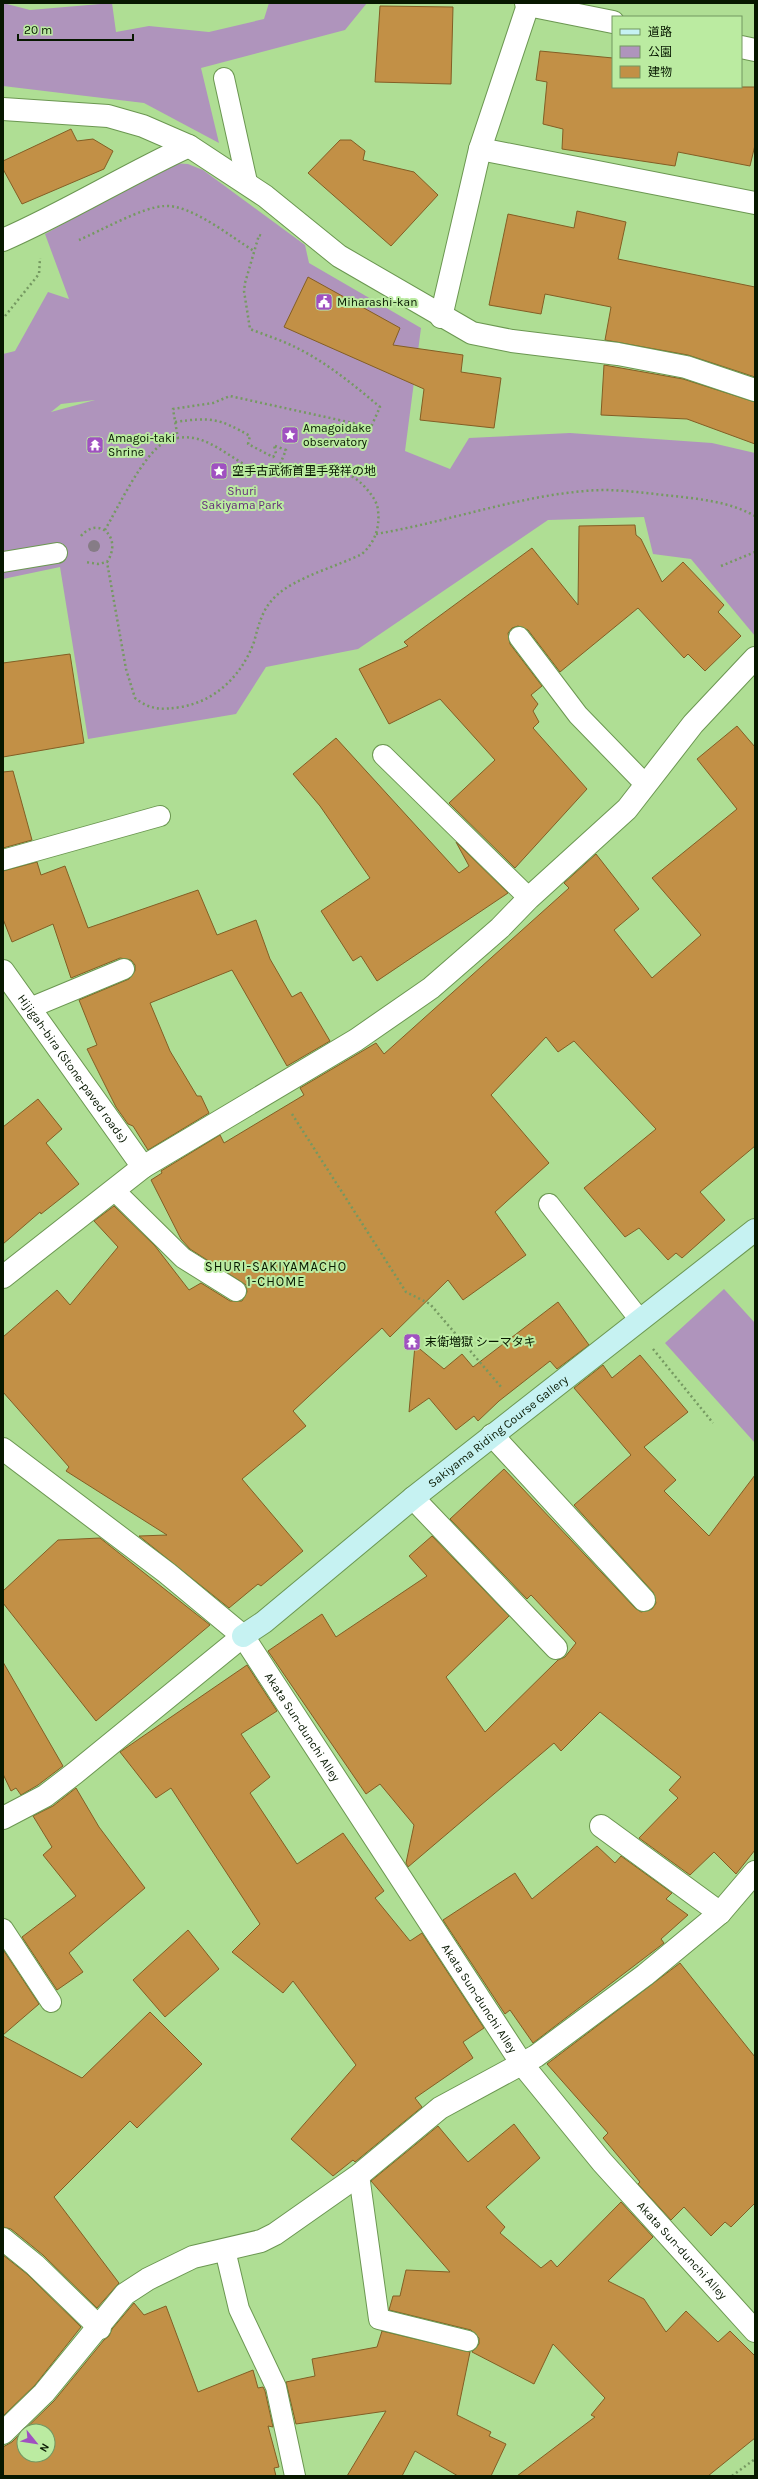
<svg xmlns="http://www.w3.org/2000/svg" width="758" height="2479" font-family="Karla,'Noto Sans JP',sans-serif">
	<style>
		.green { fill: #af94bc; fill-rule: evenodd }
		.building { fill: #c29046; stroke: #835e24; fill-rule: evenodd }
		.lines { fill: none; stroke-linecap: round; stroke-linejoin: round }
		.lane-casing { stroke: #6b9751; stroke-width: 22 }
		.street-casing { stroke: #6b9751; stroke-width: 24 }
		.secondary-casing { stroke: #6b9751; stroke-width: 24 }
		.path { stroke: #759961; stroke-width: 2.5; stroke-dasharray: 2 3; stroke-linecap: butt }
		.lane { stroke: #fff; stroke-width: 20 }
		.street { stroke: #fff; stroke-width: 22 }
		.secondary { stroke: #c6f2f2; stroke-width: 22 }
		.tree { fill: #867c86 }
		.labels { text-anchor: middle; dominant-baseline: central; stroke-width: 4; stroke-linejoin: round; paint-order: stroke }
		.poi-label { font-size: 12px; fill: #071800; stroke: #bbeba1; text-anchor: start }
		.park-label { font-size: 12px; fill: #642c7b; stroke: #bbeba1 }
		.street-label { font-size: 12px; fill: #071800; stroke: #bbeba1 }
		.neighbourhood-label { font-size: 13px; letter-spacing: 1px; fill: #071800; stroke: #bbeba1 }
	</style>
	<rect width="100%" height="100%" fill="#afde94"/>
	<path class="green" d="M3,3L30,10L112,3L116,32L149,26L209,32L264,19L269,3H367L345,30L201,68L219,143L144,103L3,86Z
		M172,163L188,164L203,170L305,245L309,263L421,328L405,451L450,469L469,438L570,433L712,443L755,453V636L691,559L653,554L644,517L548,520L358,649L266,667L236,714L88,739L60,567L3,579V354L15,351L48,292L69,299L45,234ZM95,400L51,412L61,404Z
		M724,1289L755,1323V1443L665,1343Z"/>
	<path class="building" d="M380,6L453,7L451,84L375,82Z
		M540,51L613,58V87H755V145L750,166L678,152L675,166L562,149L563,129L543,124L547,82L536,80Z
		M71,129L77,141L93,139L113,151L104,169L22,204L3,169V161Z
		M340,140H351L365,151L363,160L414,172L438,195L391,246L308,173Z
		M577,211L626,222L618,259L755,287V377L688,355L605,340L611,307L545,294L541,314L489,305L508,214L574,228Z
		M308,277L400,328L393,345L463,355L461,372L501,378L494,428L420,420L424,389L284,327Z
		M604,365L683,379L755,402V444L687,419L601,415Z
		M635,525L636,535L641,539L662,582L683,562L724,605L718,612L741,636L705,671L688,654L684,658L638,608L560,672L528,630L518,626L512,628L508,633L510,644L542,686L531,695L538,704L533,711L539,722L533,728L587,789L515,868L449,803L495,760L440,699L389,724L359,669L408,646L404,642L532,548L578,605L579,526Z
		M70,654L84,743L3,757V663Z
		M737,726L755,747V1146L700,1192L725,1220L682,1258L676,1253L668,1260L639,1228L625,1237L584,1188L656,1129L574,1041L558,1052L546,1037L491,1095L549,1163L495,1212L526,1255L463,1300L448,1280L390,1337L382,1328L293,1411L306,1426L242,1479L303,1551L261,1586L258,1584L229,1608L139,1536L167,1535L66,1471L69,1467L3,1392V1337L57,1290L70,1305L118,1247L94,1221L114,1206L155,1246L189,1290L201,1283L230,1301H242L247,1292L246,1285L190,1249L181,1239L151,1180L162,1173L161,1171L220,1135L224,1143L304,1095L300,1088L376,1043L384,1054L569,888L564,883L596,854L639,909L614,930L652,978L701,935L652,878L737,809L697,759Z
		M336,738L459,873L469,866L456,842L508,893L377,981L361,956L353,961L321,911L370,878L320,806L293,774Z
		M13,771L32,840L3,848V772Z
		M37,862L41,875L65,866L88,928L198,890L217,935L256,920L270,959L292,997L301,992L330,1041L287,1066L232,970L150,1003L170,1051L197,1096H201L209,1113L148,1150L133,1126L128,1124L116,1107L87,1049L97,1045L79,1000L129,979L135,971V965L131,960L120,958L71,978L53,924L12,942L3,919V871Z
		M38,1099L62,1129L46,1143L79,1184L41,1214L40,1212L3,1244V1127Z
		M558,1302L589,1345L557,1369L550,1361L499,1401L478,1421L474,1416L456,1430L429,1398L409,1412L415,1345L444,1369L462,1354L473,1367Z
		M640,1355L688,1412L644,1447L676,1480L664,1491L709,1536L755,1475V1850L736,1874L714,1852L690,1875L639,1838L678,1798L669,1790L681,1777L600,1712L561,1751L554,1743L408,1867L406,1863L414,1825L380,1784L366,1794L268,1651L322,1614L336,1637L427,1576L409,1556L432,1536L509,1616L446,1677L485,1732L558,1660L565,1657L576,1643L533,1597L531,1595L527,1599L450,1519L504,1469L635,1608L641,1612L652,1609L656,1603L653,1592L574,1505L631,1455L574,1388L603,1365L612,1378Z
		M100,1538L210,1625L96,1721L3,1603V1591L58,1540Z
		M3,1662L63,1766L38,1785L21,1795L16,1788L11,1791L3,1774Z
		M247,1665L277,1711L241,1734L270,1777L250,1793L297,1864L343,1833L384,1891L375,1898L410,1941L422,1933L484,2028L463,2042L473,2058L415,2098L422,2107L355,2162L353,2160L333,2176L291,2139L356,2065L293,1981L283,1993L232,1952L260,1924L171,1788L156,1798L120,1752Z
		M76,1788L99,1827L145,1888L69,1953L83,1972L57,1990L22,1937L76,1896L43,1855L52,1847L33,1816L53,1806Z
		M597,1846L615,1863L621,1856L672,1893L666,1899L688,1915L661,1939L664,1943L533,2043L510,2010L505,2014L443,1920L515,1873L532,1899Z
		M188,1930L219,1969L165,2017L133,1980Z
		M4,1951L39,2004L3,2035V1952Z
		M680,1963L755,2057V2203L731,2227L725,2222L711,2236L684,2207L671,2220L638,2184L640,2182L603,2138L608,2133L547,2064Z
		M150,2012L202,2064L137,2128L130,2121L54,2197L119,2283L97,2308L43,2255L11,2229L3,2227V2036L82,2078Z
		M514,2124L540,2158L486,2207L505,2227L500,2233L541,2268L551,2260L557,2267L621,2202L653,2237L608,2281L644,2299L666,2332L686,2311L718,2342L730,2331L755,2356V2438L708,2476H517L595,2417L591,2415L605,2398L553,2344L534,2384L472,2352L479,2344V2338L471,2330L389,2310L393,2296H400L406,2270L450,2272L371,2181L438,2126L468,2162Z
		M3,2255L27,2274L81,2327L35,2385L3,2416Z
		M134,2303L144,2315L166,2306L198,2392L253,2370L258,2388L263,2387L265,2391L273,2427L268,2426L279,2467L274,2468L276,2476H3V2447L12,2442L54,2401L104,2340L109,2336L112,2329ZM24,2431H48V2455H24Z
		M382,2331L470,2352L457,2415L491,2432L489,2436L506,2444L491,2476H458L415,2451L402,2476H347L386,2411L296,2424L286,2382L315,2376L312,2359L377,2347Z"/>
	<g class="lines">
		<defs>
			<path id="lane" d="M224,78L247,182
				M3,562L57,553
				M519,637L578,715L646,785
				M383,755L529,898
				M3,860L160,816
				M30,1008L124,969
				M114,1190L183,1258L236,1291
				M549,1204L640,1320
				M3,1929L51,2002
				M359,2175L379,2319L468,2341
				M225,2250L239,2309L276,2387L295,2476"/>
			<g id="street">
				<path d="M526,3L528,5L613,22"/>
				<path d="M741,47L755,50"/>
				<path d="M3,109L108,116L143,126L189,146L265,196L339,256L472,333L512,341L618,354L686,367L755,390"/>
				<path d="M480,149L755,203"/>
				<path d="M3,240C67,212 126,175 189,146"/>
				<path d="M441,317L480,149L528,5"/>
				<path id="s1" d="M3,971L143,1167"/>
				<path d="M3,1277L143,1167L356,1040L431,988L500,928L529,898L627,809L693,724L755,658"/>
				<path d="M492,1435L644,1600"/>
				<path id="s2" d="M3,1449L167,1573L243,1636L522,2064L602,2162L755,2331"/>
				<path d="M413,1498L556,1648"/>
				<path d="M3,1818L45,1796L75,1773L243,1636"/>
				<path d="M601,1826L720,1913"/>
				<path d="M3,2239L35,2265L100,2328"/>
				<path d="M3,2433L44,2393L125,2294L148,2279L193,2257L261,2241L275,2234L359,2175L440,2108L536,2056L645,1975L720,1913L755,1872"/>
			</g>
			<g id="secondary">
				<path id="s3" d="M243,1636L264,1622L413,1498L755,1230"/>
			</g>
		</defs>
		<use href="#lane" class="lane-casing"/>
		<use href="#street" class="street-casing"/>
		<use href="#secondary" class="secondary-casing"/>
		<path class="path" d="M79,240C100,231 143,207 164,206C191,204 231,237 254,251
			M5,316L39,274L40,258
			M175,422C210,417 219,418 250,436L248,444L273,457L276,454L274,445
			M178,439L173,409L213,403L230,396L371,427L380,407C354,385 326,362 295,347C281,340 265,335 250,329L244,291L245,283L259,235L262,236
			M275,446L286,450L276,474
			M105,530C117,509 144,453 164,443C202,423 228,461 261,472C273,475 283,472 294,470C318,466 347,467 365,487C371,494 377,501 378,510C380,528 375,542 362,554C338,566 294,578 276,596C262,609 259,624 254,642C242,675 216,701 181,707C162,710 150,710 135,698L126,669L107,562
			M376,534C447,522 514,497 585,491C614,488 644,493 673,496C701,499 730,502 755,516
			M81,536C99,515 123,538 107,562L98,564L85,562
			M721,566L755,552
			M292,1114L406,1292L430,1304L502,1388
			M653,1349L713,1423
			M732,2476L755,2459"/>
		<use href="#lane" class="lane"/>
		<use href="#street" class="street"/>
		<use href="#secondary" class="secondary"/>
	</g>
	<circle class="tree" cx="94" cy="546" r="6"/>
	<defs>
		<symbol id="civic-square" viewBox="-11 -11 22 22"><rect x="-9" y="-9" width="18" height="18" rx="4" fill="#a051c1" stroke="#bbeba1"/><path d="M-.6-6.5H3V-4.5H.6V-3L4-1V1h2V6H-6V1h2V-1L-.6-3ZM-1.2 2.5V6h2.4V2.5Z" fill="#fff"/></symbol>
		<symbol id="sight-square" viewBox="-11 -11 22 22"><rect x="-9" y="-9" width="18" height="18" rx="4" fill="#a051c1" stroke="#bbeba1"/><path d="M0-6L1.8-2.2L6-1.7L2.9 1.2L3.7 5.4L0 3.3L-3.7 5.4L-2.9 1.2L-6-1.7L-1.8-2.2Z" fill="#fff"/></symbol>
		<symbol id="temple-square" viewBox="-11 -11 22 22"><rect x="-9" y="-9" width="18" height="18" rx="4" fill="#a051c1" stroke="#bbeba1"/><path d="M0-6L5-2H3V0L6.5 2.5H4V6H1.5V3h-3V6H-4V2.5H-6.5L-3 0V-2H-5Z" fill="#fff"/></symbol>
	</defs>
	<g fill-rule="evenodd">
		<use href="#civic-square" x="314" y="292" width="20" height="20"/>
		<use href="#sight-square" x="280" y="425" width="20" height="20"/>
		<use href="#temple-square" x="85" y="435" width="20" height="20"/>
		<use href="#sight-square" x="209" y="461" width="20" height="20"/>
		<use href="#temple-square" x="402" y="1332" width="20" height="20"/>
	</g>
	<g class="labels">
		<g class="poi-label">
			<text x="337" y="302">Miharashi-kan</text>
			<text x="303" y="428">Amagoidake<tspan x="303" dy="14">observatory</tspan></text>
			<text x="108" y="438">Amagoi-taki<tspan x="108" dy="14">Shrine</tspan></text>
			<text x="232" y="471">空手古武術首里手発祥の地</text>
			<text x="425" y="1342">末衛増獄 シーマタキ</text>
		</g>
		<g class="park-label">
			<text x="242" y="491">Shuri<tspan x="242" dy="14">Sakiyama Park</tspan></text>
		</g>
		<g class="street-label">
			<text stroke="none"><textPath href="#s1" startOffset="120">Hijigah-bira (Stone-paved roads)</textPath></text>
			<text stroke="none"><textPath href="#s3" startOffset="327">Sakiyama Riding Course Gallery</textPath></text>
			<text stroke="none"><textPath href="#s2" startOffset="413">Akata Sun-dunchi Alley</textPath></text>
			<text stroke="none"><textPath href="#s2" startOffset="737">Akata Sun-dunchi Alley</textPath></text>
			<text stroke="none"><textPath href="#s2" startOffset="1061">Akata Sun-dunchi Alley</textPath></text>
		</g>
		<g class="neighbourhood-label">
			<text x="276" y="1266">SHURI-SAKIYAMACHO<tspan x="276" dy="15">1-CHOME</tspan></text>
		</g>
	</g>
	<rect width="758" height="2479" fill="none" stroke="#071800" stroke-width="8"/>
	<rect x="612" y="16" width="130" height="72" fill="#bbeba1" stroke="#739761"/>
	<rect x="620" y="29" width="20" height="6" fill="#c6f2f2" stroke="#739761"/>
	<text x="648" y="36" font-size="12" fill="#071800">道路</text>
	<rect x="620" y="46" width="20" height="12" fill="#af94bc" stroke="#739761"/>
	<text x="648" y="56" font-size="12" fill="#071800">公園</text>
	<rect x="620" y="66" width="20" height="12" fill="#c29046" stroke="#739761"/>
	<text x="648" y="76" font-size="12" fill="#071800">建物</text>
	<g transform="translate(36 2443) rotate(120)"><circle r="19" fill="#bbeba1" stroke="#739761"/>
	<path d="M0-3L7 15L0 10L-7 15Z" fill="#a051c1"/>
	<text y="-6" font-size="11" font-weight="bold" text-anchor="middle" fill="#071800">N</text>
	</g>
	<path d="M18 34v6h115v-6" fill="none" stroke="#071800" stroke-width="2"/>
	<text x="24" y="34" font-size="12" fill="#071800" stroke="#bbeba1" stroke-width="3" paint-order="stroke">20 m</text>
</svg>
